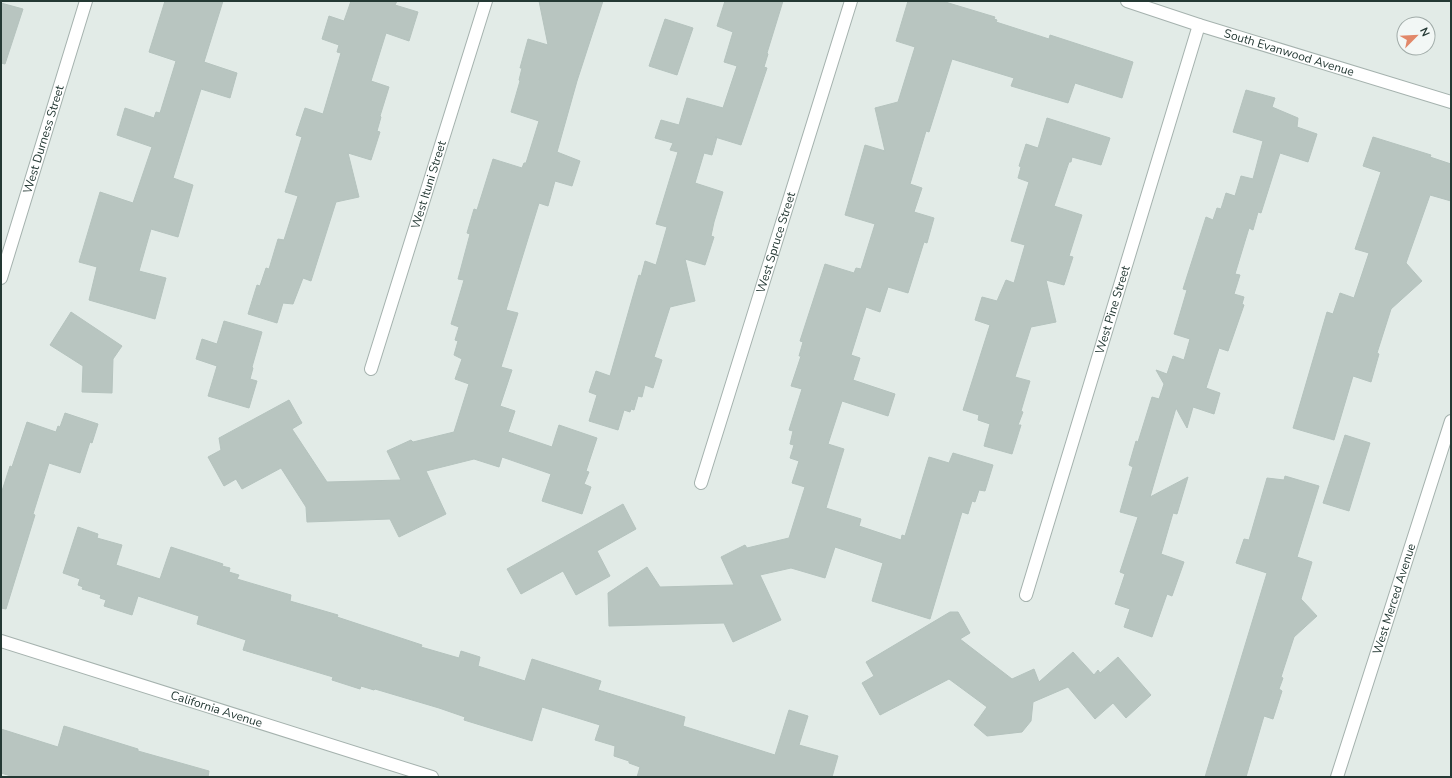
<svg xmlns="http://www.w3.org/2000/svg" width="1452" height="778" font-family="'Nunito Sans',sans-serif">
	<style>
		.building { fill: #b8c5c0; stroke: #b5c3be }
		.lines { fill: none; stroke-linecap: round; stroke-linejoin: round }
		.minor-casing { stroke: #a5b2ae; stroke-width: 14 }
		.minor { stroke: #fff; stroke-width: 12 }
		.labels { text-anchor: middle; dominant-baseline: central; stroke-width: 3; stroke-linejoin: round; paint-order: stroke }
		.street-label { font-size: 12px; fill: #243934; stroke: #f2f7f5 }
	</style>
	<rect width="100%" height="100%" fill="#e2ebe7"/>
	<path class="building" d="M165,1H223L204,62L237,73L230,98L201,89L173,178L193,185L178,237L151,229L139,271L166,278L155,319L89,300L97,267L79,262L100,192L133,203L152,147L117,135L125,108L154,118L156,112L160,113L176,61L149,52Z
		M351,1H397L395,5L418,12L409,41L386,33L371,81L389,87L380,116L381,117L377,131L380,132L371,160L348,153L359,197L336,202L311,281L303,278L293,304L283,303L277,323L248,314L257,285L260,286L266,268L269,269L278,239L284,240L298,196L285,192L302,137L296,135L305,108L323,114L341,53L337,52L339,45L322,39L329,16L344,21Z
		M539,1H603L577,81L557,152L580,161L572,186L555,181L548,206L539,203L506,310L518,313L501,367L512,370L500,406L515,411L508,432L552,447L559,425L597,438L586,471L589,472L584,484L591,487L582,514L542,501L551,474L502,457L499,467L474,459L426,471L446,514L399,537L390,519L307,522L306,507L281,468L242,489L236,479L224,486L208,457L221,450L219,438L289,400L302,423L292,429L327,482L401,480L387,451L411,440L413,442L454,432L469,384L455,379L462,359L454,355L458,341L455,340L459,327L451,324L464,280L458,279L470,234L467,233L474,209L477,210L493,159L522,168L524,163H526L539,121L511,112L520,81L519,80L522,68H520L528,39L548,45Z
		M725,1H783L767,53L768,54L764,67L767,68L741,145L715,137H717L712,155L704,153L695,183L723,192L714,222L711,236L714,237L705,265L685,259L695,301L670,307L654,357L662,360L653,388L645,385L642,397L638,396L634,410L631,409L630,412L624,410L618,430L589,421L597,395L589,392L596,371L610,376L639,275L641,276L645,261L656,265L667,227L656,224L678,152L670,150L673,143L655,138L661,120L679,125L687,98L723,108L737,66L724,62L733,32L717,26Z
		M908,1H942L995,17L994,19L997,20L996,22L1049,39L1050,35L1133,62L1122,98L1075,83L1068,103L1011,86L1014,78L952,59L929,132L926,131L910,184L922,188L914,212L934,218L927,243L924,242L908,293L888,287L880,312L866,307L851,355L860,358L853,380L895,394L888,416L842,401L828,444L844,449L826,508L861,519L859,526L901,540L902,535L905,536L929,457L949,463L953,453L993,465L985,491L979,490L975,502L972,501L968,514L962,512L930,619L872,601L883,563L835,547L825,578L791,568L760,575L781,620L733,642L724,623L609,626L608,593L647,567L660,587L734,585L721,557L745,545L747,548L789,538L805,487L792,483L799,461L790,458L794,445L790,444L793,431L789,430L802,389L791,386L801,356H799L803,342L800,341L825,264L854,273L856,268L861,269L875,224L845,215L865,145L885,151L875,108L898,102L915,47L896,41Z
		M1,3L23,9L5,64L1,63Z
		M665,19L693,28L677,75L649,66Z
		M1246,90L1275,98L1272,107L1298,118L1297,127L1317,134L1308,162L1280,153L1261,213L1258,212L1253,230L1249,228L1235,274L1240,275L1234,294L1244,297L1242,304L1244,305L1228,351L1219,348L1206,388L1220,393L1214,414L1193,407L1187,428L1176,408L1150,497L1188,477L1177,514L1173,513L1161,554L1184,562L1172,596L1167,594L1152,637L1124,627L1130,609L1115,604L1125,574L1120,572L1138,517L1120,512L1133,467L1129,465L1136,441L1138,442L1152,397L1159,399L1164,384L1156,370L1167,374L1173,356L1184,360L1190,339L1174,334L1187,290L1183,289L1206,217L1213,220L1217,208L1221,209L1226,193L1235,196L1241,176L1253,179L1263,141L1233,132Z
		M1047,118L1110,138L1101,165L1072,157L1071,162H1069L1054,206L1082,215L1069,256L1073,257L1064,285L1046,280L1056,322L1031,327L1015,377L1030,381L1021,411L1023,412L1018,425H1021L1012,454L984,446L990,424L978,420L979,415L963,410L990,325L975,320L982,297L997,301L1006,280L1014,283L1025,245L1011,241L1029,182L1018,178L1021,167L1019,166L1026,144L1038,148Z
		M1373,137L1431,155L1430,157L1451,164V201L1430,195L1406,263L1422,281L1391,309L1377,353L1379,354L1371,382L1353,376L1334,440L1293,428L1327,312L1333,314L1340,293L1354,298L1369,253L1355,249L1381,172L1363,166Z
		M71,312L122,346L113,359L112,393L82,392L83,366L50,345Z
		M224,321L262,332L252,367L253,368L250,379L257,381L249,408L208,396L217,366L196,359L202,339L217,344Z
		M65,413L98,424L92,443L90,442L80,473L49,463L33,514L35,515L6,609L1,608V494L10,466L12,467L27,422L56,432L58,426L60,427Z
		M1345,435L1370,443L1349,511L1323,503Z
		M1285,476L1319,486L1297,557L1312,562L1301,599L1317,616L1294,637L1281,677L1283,678L1279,689L1282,691L1273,719L1264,716L1246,777H1205L1267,573L1236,563L1244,539L1249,540L1267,478L1284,480Z
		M623,504L636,529L597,551L610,576L576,595L563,571L521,594L507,569Z
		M78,527L98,534L97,538L122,545L116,565L160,579L171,547L223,564L222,566L230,568L229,572L239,575L237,579L291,595L290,601L338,615L337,617L422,645L421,647L459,658L461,651L480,657L478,666L525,681L532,659L601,681L598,690L685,717L683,726L775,755L789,710L808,716L799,745L838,756L832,777H637L640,767L629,763V761L614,756L615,746L595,740L600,725L542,707L532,741L464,720L465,717L439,708L375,689L374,690L361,686L360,689L332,680L333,677L243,650L246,640L197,624L199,616L138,596L132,615L104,606L106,600L100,598L101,595L82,589L83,587L78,585L80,579L63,573Z
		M950,612H958L970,633L960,639L1012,679L1034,669L1039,682L1073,652L1094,675L1098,670L1100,673L1118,657L1151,695L1126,718L1113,703L1095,719L1068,687L1033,702L1031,721L1022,732L987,736L974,725L987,707L949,679L880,715L862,683L874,676L866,662Z
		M64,726L138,749V751L209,771L208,777H14L1,773V729L58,747Z"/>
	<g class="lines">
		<defs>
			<g id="minor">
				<path id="s1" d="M1127,1L1199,25L1451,102"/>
				<path id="s2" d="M1,278L86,1"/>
				<path id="s3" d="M371,369L486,1"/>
				<path id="s4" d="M701,483L851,1"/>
				<path id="s5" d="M1026,595L1199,25"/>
				<path id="s6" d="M1,641L432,777"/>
				<path id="s7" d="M1337,777L1451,421"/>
			</g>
		</defs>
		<use href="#minor" class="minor-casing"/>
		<use href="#minor" class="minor"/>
	</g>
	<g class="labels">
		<g class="street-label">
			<text stroke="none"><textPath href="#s1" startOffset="170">South Evanwood Avenue</textPath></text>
			<text stroke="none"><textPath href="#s2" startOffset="145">West Durness Street</textPath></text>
			<text stroke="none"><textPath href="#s3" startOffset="193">West Ituni Street</textPath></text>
			<text stroke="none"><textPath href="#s4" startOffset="252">West Spruce Street</textPath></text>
			<text stroke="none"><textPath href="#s5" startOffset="298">West Pine Street</textPath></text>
			<text stroke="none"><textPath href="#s7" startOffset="187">West Merced Avenue</textPath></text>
			<text stroke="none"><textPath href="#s6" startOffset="226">California Avenue</textPath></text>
		</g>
	</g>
	<rect width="1452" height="778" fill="none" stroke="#243934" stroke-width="4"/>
	<g transform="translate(1416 36) rotate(66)"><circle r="19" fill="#f2f7f5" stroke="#a0aba8"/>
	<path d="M0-3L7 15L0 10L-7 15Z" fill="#e28869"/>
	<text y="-6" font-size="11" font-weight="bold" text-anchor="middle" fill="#243934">N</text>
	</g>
</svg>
